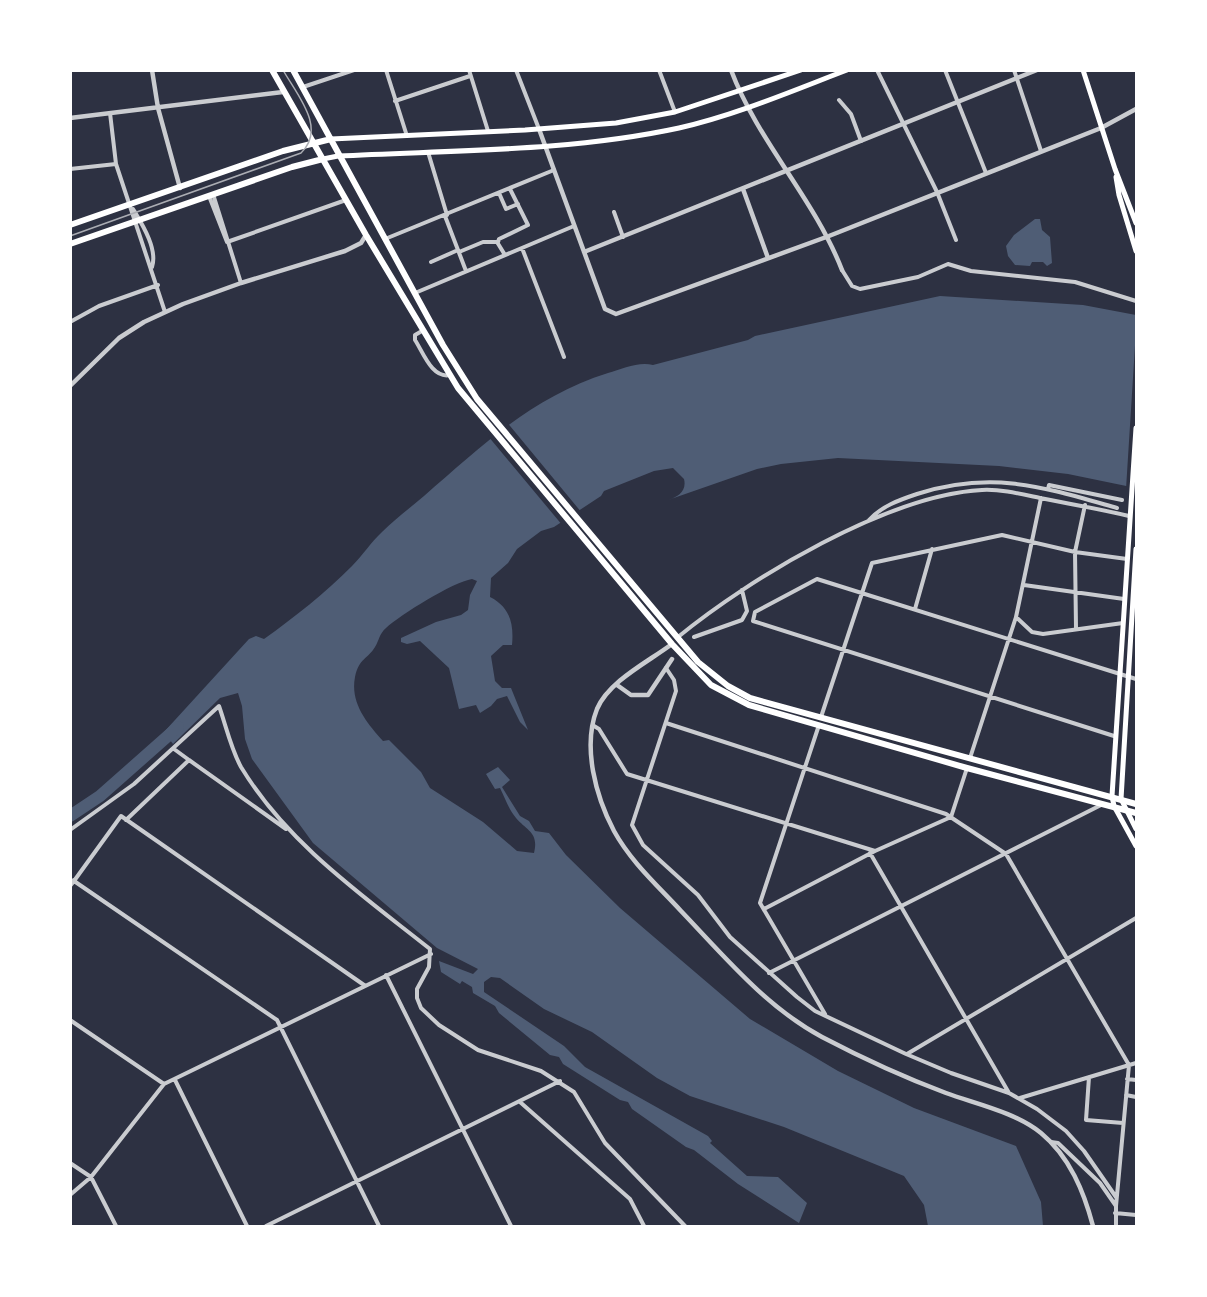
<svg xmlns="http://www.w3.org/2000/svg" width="1207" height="1297" font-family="Figtree,sans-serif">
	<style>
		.water { fill: #4f5d75 }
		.pier { fill: #2d3142 }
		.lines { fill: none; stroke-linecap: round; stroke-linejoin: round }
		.river { stroke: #4f5d75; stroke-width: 12 }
		.minor { stroke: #caccd0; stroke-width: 4 }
		.tertiary { stroke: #caccd0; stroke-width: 4.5 }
		.secondary { stroke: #fff; stroke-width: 5 }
		.trunk { stroke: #fff; stroke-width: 6 }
		.tram { stroke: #abadb3; stroke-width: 1.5 }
	</style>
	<rect width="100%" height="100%" fill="#2d3142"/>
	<path class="water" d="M1035,219H1040L1042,230L1050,237L1052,263L1047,266L1043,262H1032L1030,266L1015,265L1008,256L1006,246L1014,235Z
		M940,296L1083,305L1136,315V488L1068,474L999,466L838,458L781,464L757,469L668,500C678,497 687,491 684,479L673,468L654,471L604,491L601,496L554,527L541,531L517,549L508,563L491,578L490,597C510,607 514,624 512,645H503L491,656L495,681L502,688H511L528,730L520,722L507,696L497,699L491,706L480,713L476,705L459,709L449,668L420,641L407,644L401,642V638L436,622L461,615L468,610L470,595L477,581L472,579C453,582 400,615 386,628C379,634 379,641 375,647C368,659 359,658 355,677C350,703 367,723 383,741L389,740L421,772L430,788L483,822L517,851L534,853C539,832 527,831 516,818C509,810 505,798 500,788L495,789L486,774L498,767L510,780L502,787L520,816L529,821L535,831L549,833L566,855L620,908L750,1019L838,1071L914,1108L1016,1146L1041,1202L1043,1226H928L924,1205L904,1176L784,1127L690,1096L657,1078L592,1032L544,1009L500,978L491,977L484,982V992L564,1046L585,1067L708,1136L712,1141L710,1143L747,1176L778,1177L807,1203L799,1223L738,1184L694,1150L686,1147L632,1109L628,1102L620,1100L563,1064L559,1057L550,1055L499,1013L495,1006L473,993L472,987L462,981L460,984L441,972L439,961L473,974L478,969L437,948L313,843L252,759L245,739L242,706L238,693L220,698L173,744L164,732L249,639L256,636L264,639C295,617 325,593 352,566C363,555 371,542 382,532C395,519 410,508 424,496C483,445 532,397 608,373C622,369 639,361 653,365L748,340L755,336Z"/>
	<path class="pier" d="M1136,330V491L1126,489Z
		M506,421L582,513L563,526L488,436Z"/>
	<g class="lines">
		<path class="river" d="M70,816L100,796L178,727"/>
		<path class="minor" d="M386,70L406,133
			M469,70L488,131
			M516,70L539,129
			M659,70L675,112
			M877,70L937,192L956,240
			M945,70L986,173
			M1014,70L1041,151
			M303,87L354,70
			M839,100L851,114L861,141
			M395,101L470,76
			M110,113L116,164L165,312
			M428,152L447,215
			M70,169L116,164
			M499,193L506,209L518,204
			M213,194L241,283
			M209,196L227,242
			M133,209C142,224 158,249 152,267
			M614,212L623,237
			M445,216L466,271
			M385,239L554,170
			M227,242L346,200
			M498,242L499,239L528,225L510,189
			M522,248L564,357
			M459,252L483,242H497L505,255
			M431,262L458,250
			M842,270L852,286L860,289L918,277L948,264L971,271L1075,282L1136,301
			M415,293L574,226
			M70,322L99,306L158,285
			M422,331L415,335V340C423,352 432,379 450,375
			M1048,489L1049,485L1122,500
			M869,520C882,506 899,500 917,494C993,470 1043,487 1117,508
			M1024,585L1124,599
			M915,609L932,549
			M1016,617L1032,632L1043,634L1123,623
			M1076,628L1075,552L1085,505
			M678,637C750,578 888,495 982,490C1001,489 1021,494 1040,498C1070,504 1100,509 1129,516
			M694,637L742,620L747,611L742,590
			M666,668L674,680L676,691L632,825L643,845L698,895L730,937L797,997L815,1011L906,1054L951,1073L1009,1093L1037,1109L1066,1131L1084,1151L1116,1197
			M821,717L872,563L1002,535L1075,552L1127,559
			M666,723L946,814L1006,854L1129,1065L1116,1206
			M819,725L760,903L825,1014
			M594,726L599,729L627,774L875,851
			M1114,736L753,621L755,612L817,579L1136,679
			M970,758L1016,617L1041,498
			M189,760L286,829
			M126,820L189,760L174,749
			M70,830L134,784L219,706C226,726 231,749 241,767C287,843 362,895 430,949L429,967L417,989V998L421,1008L439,1025L478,1050L541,1071L574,1092L605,1143L685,1226
			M870,853L1009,1093
			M70,880L74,881L121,816L364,985
			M70,886L74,881L277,1020L379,1226
			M764,909L875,851L951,817L967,768
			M769,973L1103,804
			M386,975L511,1226
			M70,1020L164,1084
			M907,1054L1136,918
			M1089,1077L1086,1120L1123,1123
			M1127,1079L1136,1080
			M175,1080L247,1226
			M1126,1095L1136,1097
			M1020,1098L1136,1063
			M520,1102L630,1199L644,1226
			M1051,1142L1058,1143L1100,1183L1116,1206V1226
			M70,1163L91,1177L116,1226
			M70,1195L91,1177L164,1084L431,954
			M1115,1213L1136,1215
			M266,1226L560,1081"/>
		<path class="tertiary" d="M152,70L158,108L180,188
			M731,70C758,142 814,198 842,270
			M70,118L283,92
			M539,129L605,309L616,314L829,236L1101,128L1136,109
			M743,189L768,258
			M584,252L1037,70
			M70,386L119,338L144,322L183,304L241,283L345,251L361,243L366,235
			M672,644C648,662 609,681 597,709C582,747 596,797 614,831C631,862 658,886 681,911C724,956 766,1007 822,1037C862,1058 903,1077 946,1093C976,1104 1015,1112 1041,1133C1070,1157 1084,1192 1093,1226
			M617,685L631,695H648L672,659"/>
		<path class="secondary" d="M1083,70L1115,169L1136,223
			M331,139L525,130L616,123L675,112L801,70
			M323,159L338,156C451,150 568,152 679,128C736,115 792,91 847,70
			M1116,177L1119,195L1136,251
			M1136,428L1112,796L1114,806L1136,846
			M1136,549L1121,799L1136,829"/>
		<path class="trunk" d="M272,70L366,235L458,388L672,644L711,685L749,705L967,768L1136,813
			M293,70L443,345L477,399L698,662L728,686L750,698L1136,804
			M70,225L283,151L331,139
			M70,244L292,167L323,159"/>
		<path class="tram" d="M70,236L301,153C327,128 297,95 283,70"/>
	</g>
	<rect width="1207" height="1297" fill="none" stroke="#ffffff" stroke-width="144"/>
</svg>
